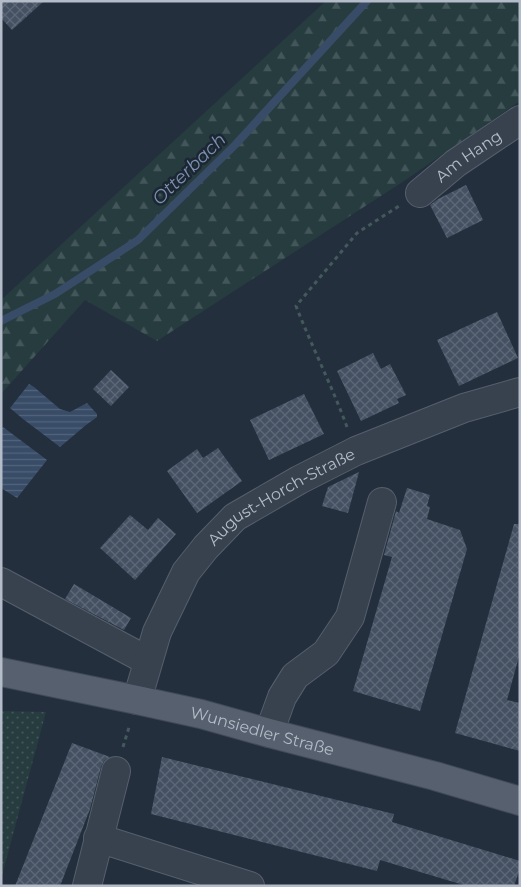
<svg xmlns="http://www.w3.org/2000/svg" width="521" height="887" font-family="Montserrat,sans-serif">
	<style>
		.grass { fill: url(#grass-dots) }
		.forest { fill: url(#forest-firs) }
		.water { fill: url(#water-rules) }
		.lines { fill: none; stroke-linecap: round; stroke-linejoin: round }
		.stream { stroke: #394c67; stroke-width: 8 }
		.building { fill: url(#building-cross-hatch) }
		.minor-casing { stroke: #565f6c; stroke-width: 30 }
		.major-casing { stroke: #414a57; stroke-width: 30 }
		.path { stroke: #44595c; stroke-width: 3; stroke-dasharray: 4 4; stroke-linecap: butt }
		.minor { stroke: #38414e; stroke-width: 28 }
		.major { stroke: #56606e; stroke-width: 28 }
		.labels { text-anchor: middle; dominant-baseline: central; stroke-width: 5; stroke-linejoin: round; paint-order: stroke }
		.street-label { font-size: 16px; fill: #b4bcc9; stroke: #1d2633 }
		.water-label { font-size: 18px; font-style: italic; fill: #7c92b1; stroke: #1d2633 }
	</style>
	<defs>
		<pattern id="grass-dots" width="8" height="8" patternUnits="userSpaceOnUse" patternTransform="scale(1.25)"><rect width="8" height="8" fill="#263c3f"/><path d="M2 2h.1M6 6h.1" fill="none" stroke="#435659" stroke-width="1.8" stroke-linecap="round"/></pattern>
		<pattern id="forest-firs" width="22" height="20" patternUnits="userSpaceOnUse" patternTransform="scale(1.25)"><rect width="22" height="20" fill="#263c3f"/><path d="M5 1l3.5 6h-7zM16 11l3.5 6h-7z" fill="#435659"/></pattern>
		<pattern id="water-rules" width="6" height="5" patternUnits="userSpaceOnUse" patternTransform="scale(1.25)"><rect width="6" height="5" fill="#394c67"/><path d="M0 2.5h6" fill="none" stroke="#53647b"/></pattern>
		<pattern id="building-cross-hatch" width="8" height="8" patternUnits="userSpaceOnUse" patternTransform="scale(1.25)"><rect width="8" height="8" fill="#455162"/><path d="M0 0l8 8M0 8l8-8" fill="none" stroke="#5d6877"/></pattern>
	</defs>
	<rect width="100%" height="100%" fill="#242f3e"/>
	<path class="grass" d="M1,711L46,712L1,879Z"/>
	<path class="forest" d="M326,1H520V101L404,181L157,341L85,300L1,394V300Z"/>
	<path class="water" d="M29,384L34,387L60,409L70,412L87,403L97,414V417L86,425L60,447L23,419L10,408Z
		M3,427L47,460L17,498L1,488V430Z"/>
	<g class="lines">
		<path class="stream" d="M1,321L55,294L138,240L235,145L367,1"/>
	</g>
	<path class="building" d="M1,1H44L12,30L1,18Z
		M466,185L483,220L447,238L430,205L438,199Z
		M497,312L518,358L459,386L437,340Z
		M373,353L381,369L390,364L406,395L397,399L399,403L361,421L337,371Z
		M111,370L129,387L111,406L93,389Z
		M304,394L324,434L269,460L250,420Z
		M218,448L242,481L197,513L167,471L197,449L203,458Z
		M359,472L348,513L322,506L328,487Z
		M407,488L430,495L427,506L430,507L427,519L460,530L467,549L420,711L353,691L392,557L384,555L396,511L399,513Z
		M130,515L148,530L158,518L176,534L135,580L100,548Z
		M514,524H520V653L507,700L520,703V751L455,733Z
		M74,584L131,618L124,630L65,599Z
		M72,743L110,757L104,761L101,767L90,809L60,886H15Z
		M162,757L394,814L392,822L520,861V869L514,886H467L380,860L377,871L151,814Z"/>
	<g class="lines">
		<defs>
			<g id="minor">
				<path id="s1" d="M420,193L456,163L520,120"/>
				<path d="M1,582L148,661"/>
				<path id="s2" d="M137,700L157,632L186,572L206,547L235,517L299,480L356,451L464,408L520,392"/>
				<path d="M269,733L282,697L295,676L326,653L350,617L382,502"/>
				<path d="M98,838L250,886"/>
				<path d="M87,886L116,771"/>
			</g>
			<g id="major">
				<path id="s3" d="M1,672L137,700L201,714L269,733L435,776L520,801"/>
			</g>
		</defs>
		<use href="#minor" class="minor-casing"/>
		<use href="#major" class="major-casing"/>
		<path class="path" d="M347,427C332,386 312,347 296,306L357,233L399,206
			M123,747L130,724"/>
		<use href="#minor" class="minor"/>
		<use href="#major" class="major"/>
	</g>
	<g class="labels">
		<g class="street-label">
			<text stroke="none"><textPath href="#s1" startOffset="61">Am Hang</textPath></text>
			<text stroke="none"><textPath href="#s2" startOffset="261">August-Horch-Straße</textPath></text>
			<text stroke="none"><textPath href="#s3" startOffset="268">Wunsiedler Straße</textPath></text>
		</g>
		<g class="water-label">
			<text transform="translate(189 169) rotate(-44)">Otterbach</text>
		</g>
	</g>
	<rect width="521" height="887" fill="none" stroke="#b4bcc9" stroke-width="5"/>
</svg>
